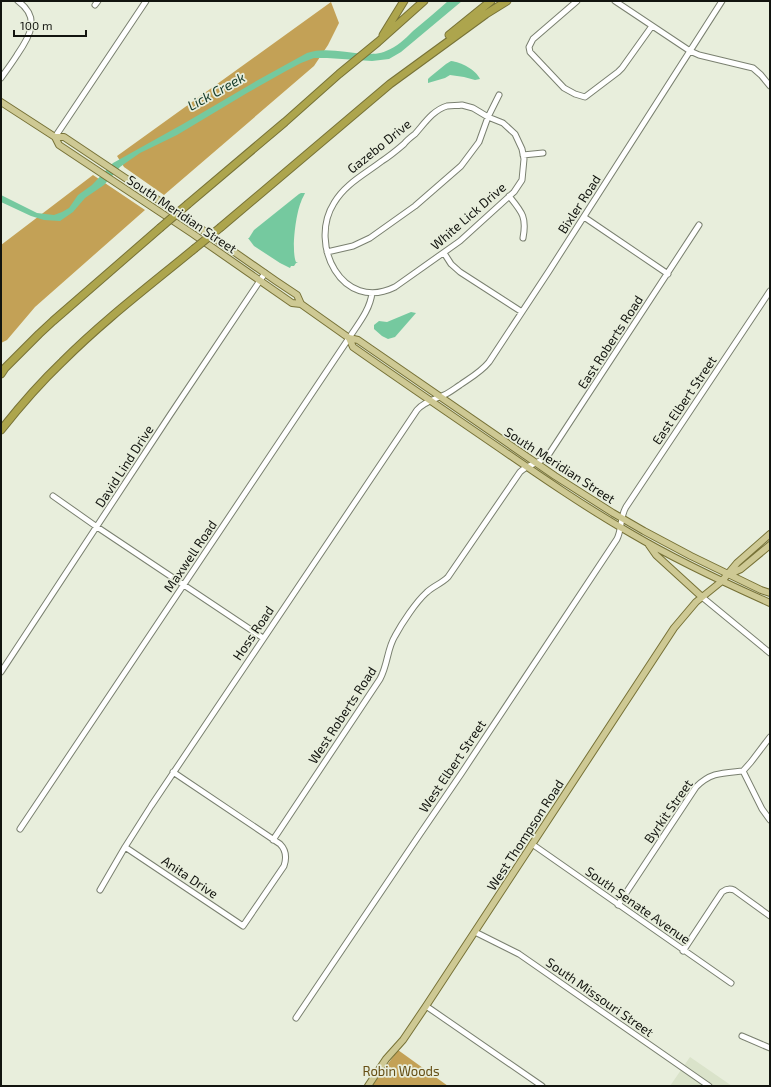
<svg xmlns="http://www.w3.org/2000/svg" width="771" height="1087" font-family="'Exo 2',sans-serif">
	<style>
		.built { fill: #dae3ca }
		.forest { fill: #c3a156 }
		.water { fill: #75c99f }
		.lines { fill: none; stroke-linecap: round; stroke-linejoin: round }
		.minor-casing { stroke: #7a8070; stroke-width: 7 }
		.major-casing { stroke: #777237; stroke-width: 8 }
		.highway-casing { stroke: #777237; stroke-width: 9 }
		.minor { stroke: #fff; stroke-width: 5 }
		.major { stroke: #cec994; stroke-width: 6 }
		.highway { stroke: #ada54d; stroke-width: 7 }
		.highway-bridge-casing { stroke: #777237; stroke-width: 9; stroke-linecap: butt }
		.highway-bridge { stroke: #ada54d; stroke-width: 7 }
		.labels { text-anchor: middle; dominant-baseline: central; stroke-width: 3.5; stroke-linejoin: round; paint-order: stroke }
		.street-label { font-size: 13px; fill: #12140f; stroke: #e8eedc }
		.park-label { font-size: 13px; fill: #654e14; stroke: #e8eedc }
		.water-label { font-size: 14px; font-style: italic; fill: #163b2a; stroke: #e8eedc }
	</style>
	<rect width="100%" height="100%" fill="#e8eedc"/>
	<path class="built" d="M690,1057L732,1086H670Z"/>
	<path class="forest" d="M331,2L339,23L328,45L314,66L164,195L124,167L117,156Z
		M93,175L145,210L35,307L7,340L1,343V245Z
		M398,1050L448,1086H372Z"/>
	<path class="water" d="M448,1H462L401,52L389,59L372,61L327,58H314L301,63L286,71L247,93L177,135L140,153L127,162L120,167L104,185L85,198L73,212L60,221L44,220L31,216L1,202V195L37,213L54,215L62,212L69,208L78,195L92,185L113,163L183,124L258,80L307,53C326,47 345,53 365,54C372,54 380,54 386,51C397,47 405,39 413,31C425,21 437,11 448,1Z
		M451,61C461,62 476,70 480,79L475,80L464,77L450,75L445,78L428,83V79L430,77L446,64Z
		M301,193H305C304,196 302,198 301,202C296,213 291,251 296,262L298,263H296L294,266H291L290,268L280,263L254,246L248,238H249L254,230L299,194Z
		M411,312L416,313L395,337L388,339L382,336L374,329V325L379,321L387,322Z"/>
	<g class="lines">
		<defs>
			<path id="minor" d="M577,1L533,39L529,47L530,52L564,88L575,94L585,97L618,72L622,68L652,26
				M615,1L690,51L699,55L753,68L761,75L770,86
				M95,5L98,1
				M1,78C6,71 12,63 17,55C30,36 41,18 18,1
				M462,105L473,108L488,117L503,123L515,134L522,149L524,159L522,180L514,192L460,241L395,287C342,313 308,244 334,203C345,184 365,174 382,161C390,156 397,150 404,144C407,140 411,137 415,134C424,124 433,110 447,106C452,105 457,106 462,105Z
				M55,137L146,1
				M523,155L543,153
				M509,196C522,212 527,217 523,238
				M584,217L668,274
				M327,252L353,246L370,238L415,206L461,166L479,142L488,117L499,95
				M444,253L451,264L460,272L522,312
				M53,496L97,527L263,638
				M702,597L770,653
				M1,672L170,415L265,273
				M743,771L762,809L770,820
				M20,829L349,338C358,324 370,310 372,293
				M273,840L380,679C388,664 387,649 395,636C402,623 416,602 426,593C433,586 441,584 448,577L520,472C529,463 539,465 549,454L699,225
				M532,844L731,983
				M125,847L243,926L284,866C287,857 286,850 280,844L173,772
				M100,890L125,847L151,806L417,410C424,402 433,400 444,395C449,393 454,389 460,385C470,378 481,372 489,362L549,271L722,1
				M618,905L696,787C711,772 723,773 743,771L751,762L770,737
				M475,932L519,954L709,1086
				M683,951L722,892C726,889 729,888 734,890L770,916
				M426,1006L542,1086
				M296,1018L420,834L461,774L617,539C622,529 620,517 626,507L770,291
				M742,1036L770,1048"/>
			<path id="major" d="M1,102L55,137H64L197,226L276,281L297,295L301,304L349,338L358,340L555,476L613,513L644,531L691,556L761,590L770,593
				M55,137L59,145L193,234L292,303L301,304
				M349,338L353,347C400,380 447,412 495,445C540,476 585,507 632,534C676,560 723,582 770,603
				M649,545L656,555L702,597
				M730,574L741,569L770,545
				M368,1086L386,1059L403,1040L426,1006L674,628L696,602L722,581L737,563L770,534"/>
			<path id="highway" d="M383,35L404,1
				M449,35L491,1
				M188,204L285,122L339,74L378,42L424,1
				M221,227L390,84L486,14L507,1
				M1,374L5,368L39,334L53,321L160,228
				M1,430C20,406 40,383 62,362C103,321 149,286 194,249"/>
		</defs>
		<use href="#minor" class="minor-casing"/>
		<use href="#major" class="major-casing"/>
		<use href="#highway" class="highway-casing"/>
		<use href="#minor" class="minor"/>
		<use href="#major" class="major"/>
		<use href="#highway" class="highway"/>
		<defs>
			<path id="highway-bridge" d="M160,228L188,204
				M194,249L221,227"/>
		</defs>
		<use href="#highway-bridge" class="highway-bridge-casing"/>
		<use href="#highway-bridge" class="highway-bridge"/>
	</g>
	<g class="labels">
		<g class="street-label">
			<text transform="translate(379 146) rotate(-39)">Gazebo Drive</text>
			<text transform="translate(579 204) rotate(-57)">Bixler Road</text>
			<text transform="translate(182 214) rotate(34)">South Meridian Street</text>
			<text transform="translate(468 216) rotate(-41)">White Lick Drive</text>
			<text transform="translate(610 342) rotate(-57)">East Roberts Road</text>
			<text transform="translate(684 400) rotate(-56)">East Elbert Street</text>
			<text transform="translate(560 465) rotate(33)">South Meridian Street</text>
			<text transform="translate(124 466) rotate(-57)">David Lind Drive</text>
			<text transform="translate(190 556) rotate(-56)">Maxwell Road</text>
			<text transform="translate(253 633) rotate(-56)">Hoss Road</text>
			<text transform="translate(342 715) rotate(-57)">West Roberts Road</text>
			<text transform="translate(452 766) rotate(-56)">West Elbert Street</text>
			<text transform="translate(668 811) rotate(-55)">Byrkit Street</text>
			<text transform="translate(525 835) rotate(-57)">West Thompson Road</text>
			<text transform="translate(190 877) rotate(34)">Anita Drive</text>
			<text transform="translate(638 905) rotate(35)">South Senate Avenue</text>
			<text transform="translate(600 997) rotate(35)">South Missouri Street</text>
		</g>
		<g class="park-label">
			<text x="401" y="1071">Robin Woods</text>
		</g>
		<g class="water-label">
			<text transform="translate(216 91) rotate(-29)">Lick Creek</text>
		</g>
	</g>
	<rect width="771" height="1087" fill="none" stroke="#12140f" stroke-width="4"/>
	<path d="M14 30v6h72v-6" fill="none" stroke="#12140f" stroke-width="2"/>
	<text x="20" y="30" font-size="12" fill="#12140f" stroke="#e8eedc" stroke-width="3" paint-order="stroke">100 m</text>
</svg>
